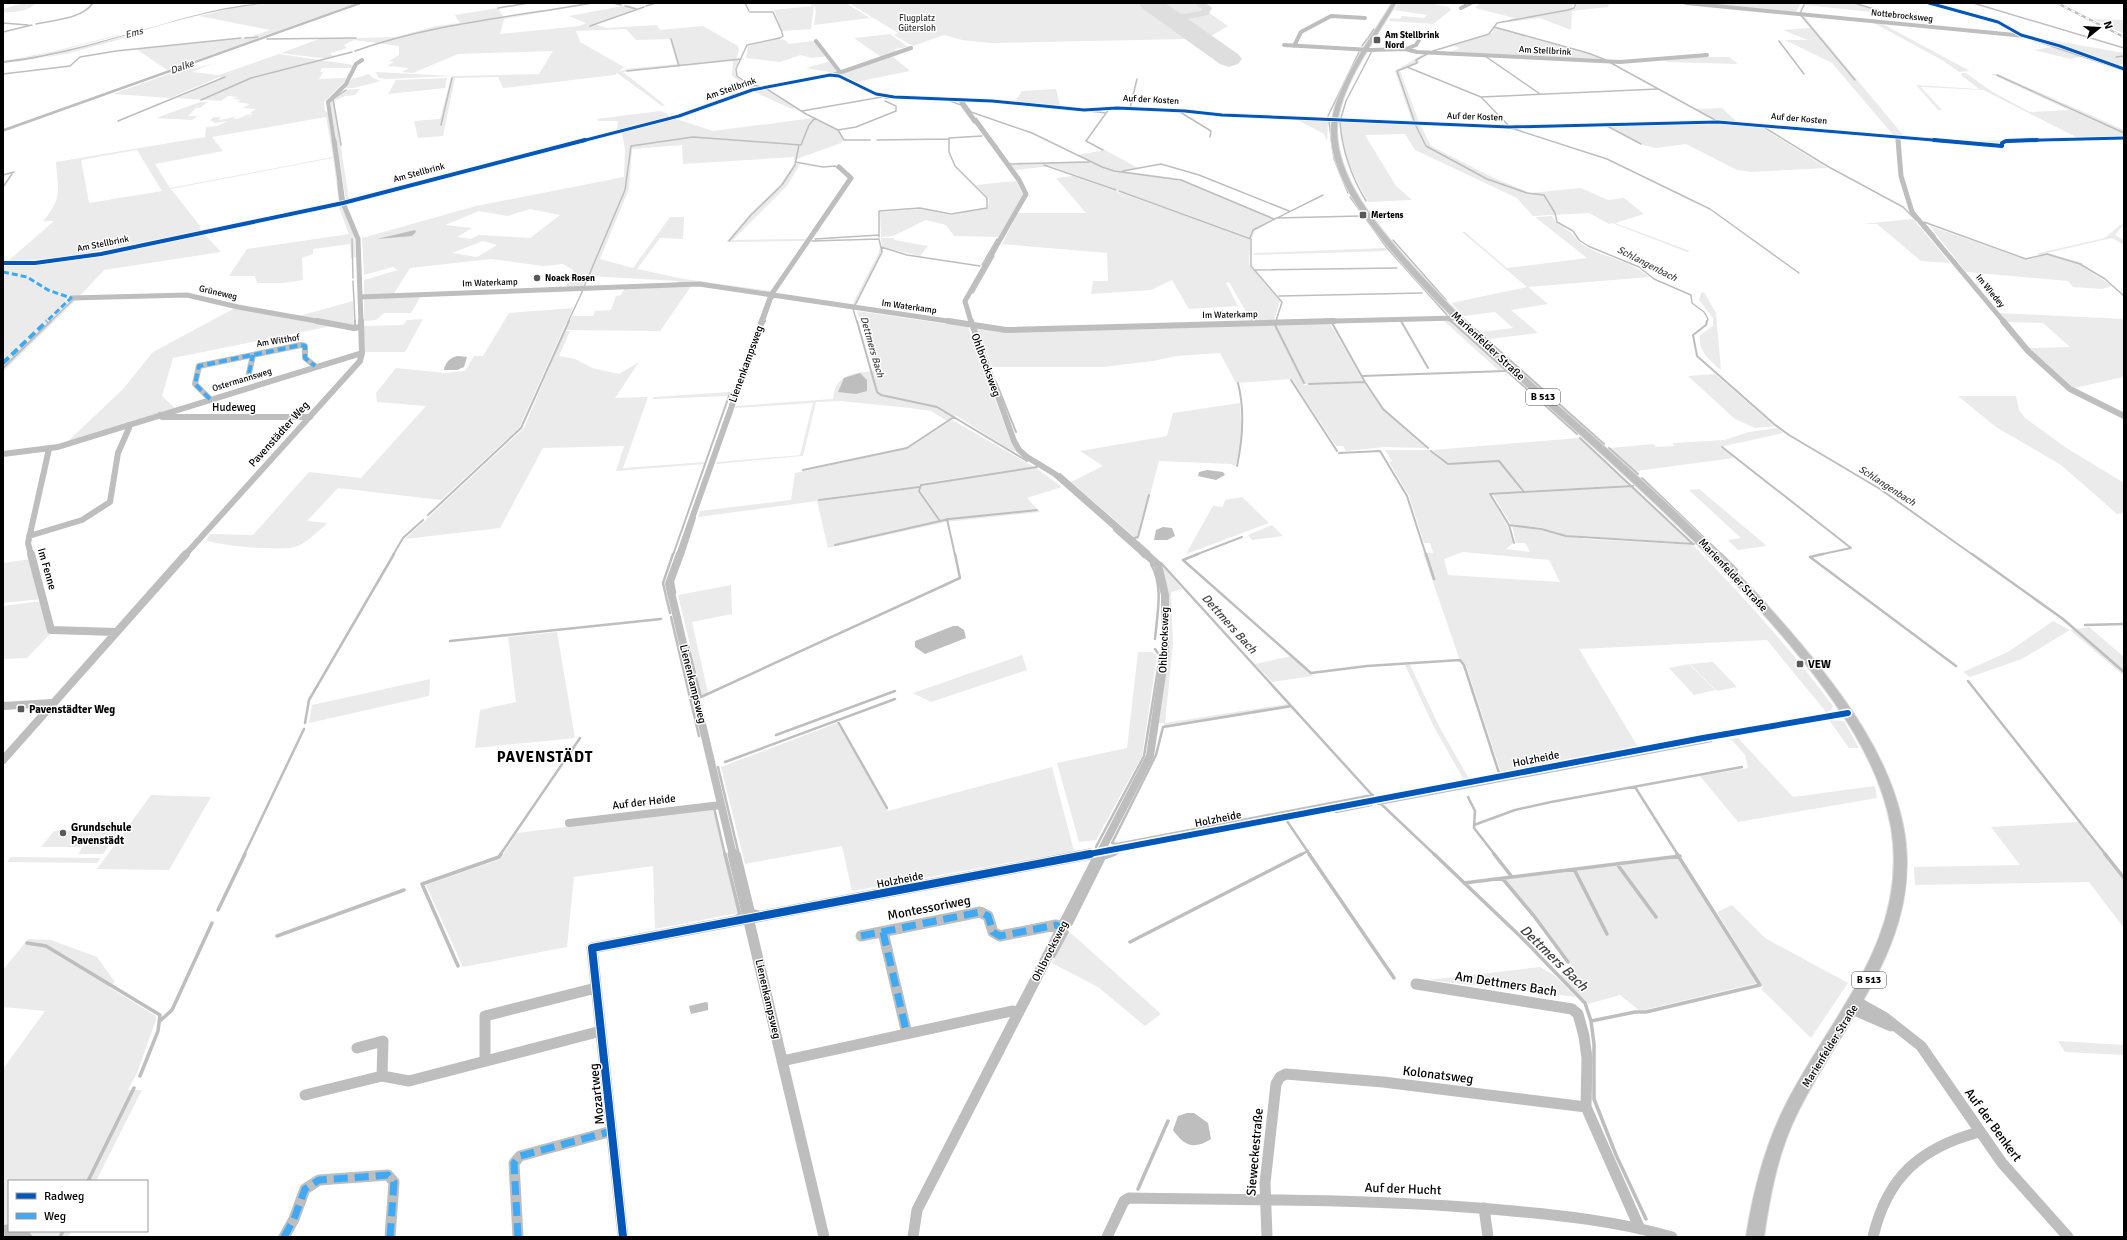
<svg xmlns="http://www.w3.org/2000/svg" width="2127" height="1240" font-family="Signika,sans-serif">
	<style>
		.green { fill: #ebebeb; fill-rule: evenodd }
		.water { fill: #bebebe }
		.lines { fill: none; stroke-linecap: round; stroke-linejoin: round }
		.stream-far3 { stroke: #bebebe; stroke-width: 1.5 }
		.stream-far2 { stroke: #bebebe; stroke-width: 2 }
		.stream-far1 { stroke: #bebebe; stroke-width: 2.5 }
		.stream { stroke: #bebebe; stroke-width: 3.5 }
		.taxiway { fill: #dedede; fill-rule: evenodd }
		.runway { fill: #dedede; fill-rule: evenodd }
		.major-casing { stroke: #dbdbdb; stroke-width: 2 }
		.minor-far4 { stroke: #bebebe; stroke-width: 4 }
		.minor-far3 { stroke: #bebebe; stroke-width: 5 }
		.minor-far2 { stroke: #bebebe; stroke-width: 6 }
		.minor-far1 { stroke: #bebebe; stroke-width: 8 }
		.minor { stroke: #bebebe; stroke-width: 11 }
		.major { fill: #bebebe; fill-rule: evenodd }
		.rail-casing { stroke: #bebebe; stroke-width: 2.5 }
		.rail { stroke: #fff; stroke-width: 1.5; stroke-dasharray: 4; stroke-linecap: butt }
		.quiet-far2 { stroke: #3fa9f5; stroke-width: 3; stroke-dasharray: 6 3; stroke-linecap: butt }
		.quiet-far1 { stroke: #3fa9f5; stroke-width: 4; stroke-dasharray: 8 4; stroke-linecap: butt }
		.quiet { stroke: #3fa9f5; stroke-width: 7; stroke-dasharray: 14 7; stroke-linecap: butt }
		.cycleway-far3-casing { stroke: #fff; stroke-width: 4.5 }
		.cycleway-far2-casing { stroke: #fff; stroke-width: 5.5 }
		.cycleway-far1-casing { stroke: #fff; stroke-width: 9 }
		.cycleway-casing { stroke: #fff; stroke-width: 10 }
		.cycleway-far3 { stroke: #0057b8; stroke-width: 3 }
		.cycleway-far2 { stroke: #0057b8; stroke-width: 4 }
		.cycleway-far1 { stroke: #0057b8; stroke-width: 6 }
		.cycleway { stroke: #0057b8; stroke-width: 8 }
		.poi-dot { fill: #595959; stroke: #fff; stroke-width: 1.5 }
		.labels { text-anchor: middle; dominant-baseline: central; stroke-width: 3; stroke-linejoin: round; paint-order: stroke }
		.far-street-label { font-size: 9px; fill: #000; stroke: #fff }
		.far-park-label { font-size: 9px; fill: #323232; stroke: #fff }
		.far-poi-label { font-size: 9px; font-weight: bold; fill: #000; stroke: #fff; text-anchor: start }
		.far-water-label { font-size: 10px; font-style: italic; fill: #434343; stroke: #fff }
		.shield { fill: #fff; stroke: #4c4c4c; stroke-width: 1 }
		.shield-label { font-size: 10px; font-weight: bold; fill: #000 }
		.street-label { font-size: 11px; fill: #000; stroke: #fff }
		.poi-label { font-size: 11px; font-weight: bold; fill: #000; stroke: #fff; text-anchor: start }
		.water-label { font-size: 12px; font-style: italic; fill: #434343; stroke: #fff }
		.near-street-label { font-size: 13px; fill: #000; stroke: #fff }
		.near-water-label { font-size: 14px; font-style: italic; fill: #434343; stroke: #fff }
		.district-label { font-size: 15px; font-weight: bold; letter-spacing: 1px; fill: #000; stroke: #fff }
	</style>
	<rect width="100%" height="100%" fill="#fff"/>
	<path class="green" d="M23,3H36C29,11 14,13 3,12V9Z
		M277,3H357L261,37L253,36L270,30L199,16L237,7Z
		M589,3H596L504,19L500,34L579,26L586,23L569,16L628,5L638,8L594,24L607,28L657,25L660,30L703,26L738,46L739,50L736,59L740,58L735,69L736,76L746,84L760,87L751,89L732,76L733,61L623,72L665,105L662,106L617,73L615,75L503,88L498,77L455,78L443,136L418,138L414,121L440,119L451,77L453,76L386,79L379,78L375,72L453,76H454L539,74L553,51L458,54L413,73L402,72L409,68L387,66L394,62L389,61L399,55V46L354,40L344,45L347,48L331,53V55L337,56L327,59L281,53L319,39L396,37L436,26L460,23L455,15L498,8L504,18ZM626,29L636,40L670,39L677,64L626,69L619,72L624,67L580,42L576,31Z
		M808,3H846L870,18L814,25L816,12L814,5L811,29L782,31L774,10L813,6Z
		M849,3H1195L1228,26L1211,36L1186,39L991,43L962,40L944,35L913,46L894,35L898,33Z
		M1398,3H1429L1449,7L1451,10L1433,24L1389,21L1390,18L1400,19L1402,16L1424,18L1427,15L1394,10Z
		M1480,3H1574L1571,9L1575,8L1577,3L1609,4L1608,7L1572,11L1571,30L1540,18L1509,22L1508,20L1514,18L1475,8Z
		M1703,3H1801L1796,12Z
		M1806,3H1852L1880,10L1882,13L1805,5Z
		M1799,15H1803L1904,136H1894L1832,63L1785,40H1808L1783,30L1810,28Z
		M2093,19L2124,20V34Z
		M1872,22H1879L1970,71L1959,72L1942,60Z
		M1494,27L1588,53L1607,61L1448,53L1460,48L1453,46L1490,34L1493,32Z
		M133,34L136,35L66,54L3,64L50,56Z
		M890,34L908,47L894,49L896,52L881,57L854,38Z
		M117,35H120L49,54L3,61L55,51Z
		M2028,36L2124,53V64L2117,65Z
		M253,37L259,38L167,70L136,49Z
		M779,39L785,40L789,44L814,41L827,56L812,58L801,55L780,62L746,58L748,46Z
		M2058,46L2085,56L2071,59L2034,50Z
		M1425,53H1429L1419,60V63L1400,71L1419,122L1412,121L1395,71Z
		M279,54L354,65L353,68H322L320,72H323L319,79L348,78L324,102L325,111L328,112L341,201L339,202L333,158L171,189L200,226L201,231L60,258L8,261L54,221H43C63,198 58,190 56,162L205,137L206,127L217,126L228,121L215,123L210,120L214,117H221L218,120C225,120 229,117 236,117L233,119C241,120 244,114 252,114L244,120L253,114L250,113L256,109L243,108L250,104L237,102L241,100L233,99L239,97L228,96L221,101L177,98L224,78L219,77L170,98L113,94L185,68L193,69L213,63L192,72L219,75ZM326,117L333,157L170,188L155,164L223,151L212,137ZM137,150L162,191L89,203L81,160Z
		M892,56L910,71L856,82L837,74Z
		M1693,57H1729L1738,64L1668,62L1665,60Z
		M831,61L838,71L835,73L806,68Z
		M1962,73H1966L1991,91L2030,112L2069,110L1991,74H1998L2124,130V139L2004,141L2001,145L1973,141L2076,137L1983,90L1921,87L1942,110H1938L1916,85L1979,89L1961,75Z
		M369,74L373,78L381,81L353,88H343L352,79Z
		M447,78L445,88L388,94L396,80Z
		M360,89L355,95L345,96L334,101L349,200H346L330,101L342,90Z
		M764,89L795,108L792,109L752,91Z
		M1056,89L1060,105L1057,106L1015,102L1022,91Z
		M200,102H208L200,108H193H196L188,116H198L192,120L156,118Z
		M1722,108L1738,123L1716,120L1696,109Z
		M660,111L668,114L669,116L617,131L618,121H598L597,119Z
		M673,118L713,131L813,118L837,130L843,140L841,143L794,160V157L683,164L682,145L632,149L629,189L600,259L633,268L670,217H684L683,239L660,238L637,269L684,279L771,291L769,293L699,283L676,285L678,281L588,276L582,288L566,289L569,275H575L573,270L563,264L543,266L491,259L410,268L393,295H364V280L398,270L393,267L364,275L362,238L476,206L624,177L625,149L622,133L347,204ZM530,209L560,215L530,238L479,235L471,239L457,237L472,228L445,225L479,211L507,216ZM483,241L497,245L477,257L452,253Z
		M1296,119L1328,122L1327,141L1324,134Z
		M1712,120L1761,127L1827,168L1751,172L1737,170L1686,144L1656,148L1643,145L1607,126Z
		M1346,121L1420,124L1431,146L1492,177L1530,193L1581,188L1608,200L1624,198L1644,214L1615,223L1690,251L1687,252L1612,223L1609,224L1589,213L1533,216L1517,198L1415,150L1405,134L1365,135L1396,186L1412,200L1368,202C1353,174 1342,154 1341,122Z
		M1105,150L1138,168L1123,171L1181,179L1276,219L1255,231L1252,238L1051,166L1015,170L1011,164L1089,161L1077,155Z
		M794,164H800L787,186L733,240L806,239L805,241L726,242L750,214L780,185Z
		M1073,176L1250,239C1251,249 1248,258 1250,266L1280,300L1274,321L1252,322L1229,282L1226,283L1238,306L1189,309L1172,280L1151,290L1091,294L1093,281H1108L1107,253L1002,244L1018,213H1086L1056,178Z
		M1016,181L1023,194L999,237L954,236L946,225L926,220L893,236L881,237L880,212L923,209L950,215L988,208L989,199L976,185Z
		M338,205L341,206L354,233L356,257L351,258L350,244L313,249V254L302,258L303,280L283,283H257L255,276H229L247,249L349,234Z
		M1552,216C1556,225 1563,226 1570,232C1575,236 1577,241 1583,245C1604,258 1630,260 1649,277L1528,287L1548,304L1511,310L1538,333L1489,339L1481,332L1513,328L1495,312L1464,316L1451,303L1527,287L1462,232H1465L1507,268L1587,258L1535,217Z
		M1912,219L1914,220L1950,263L1921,261L1877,224H1862Z
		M2124,224L2115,235L2124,240V245L2112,238L2047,253L2083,263L2082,266L2112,286L2102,289L2073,287L2068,281L1966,272L1930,226L2027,260L2041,256L2037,254L2039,253L2105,238L2120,225Z
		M204,234L221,252L104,270L79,297L69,296L64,301L77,299L3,372V265H33Z
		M881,238H894V240L928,246L920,256L882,247Z
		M1385,248L1387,251L1253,255L1254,253Z
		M879,249H883V252L856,306L852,305L879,252Z
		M692,285L660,331L566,330L572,316H593L595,311L611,310L616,296L621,295L624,289Z
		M1704,292L1716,313L1721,370C1710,360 1698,352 1700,335L1713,326V318L1699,300L1701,293Z
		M421,296L411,313H384L376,320L364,321V299Z
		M353,301L354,327L299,316Z
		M235,308L332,326L173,358L162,396L175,408L66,443L123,389L153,352Z
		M573,308L519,428L441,500L338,488L307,521L328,523C318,531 307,543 295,547C281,551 219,546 206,540L210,534L253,535L309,472L361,478L426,406L377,402L376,393L396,368L445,373L465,371L474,356H483L509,313Z
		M857,311L968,327L1011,442L1016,451L1014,452L955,415L947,421L931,411L910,408L840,401L816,402L803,456L716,464L717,462L800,455L813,403L735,408L736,406L833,399C836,373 853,373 875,371Z
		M1999,313L2124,319V377L2074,388L2029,348L2070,347L2043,323L2007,322Z
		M423,319L405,352H365L364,326L403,325L407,320Z
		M1452,320L1506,370H1498L1444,321Z
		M1330,323L1363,381L1305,384L1276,325Z
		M1275,325L1304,385L1364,383L1382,409L1426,448L1384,447L1346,451L1343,446H1336L1292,379L1236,383L1220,353L1177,356L1153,361L1103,367H992L977,328Z
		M565,331H570L559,356L575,359L592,368L619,374L639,362L615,398L648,397L623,468L705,462V464L616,471L624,446L543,448L500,528L405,539L524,428Z
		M1715,374L1774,426L1755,428L1735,419L1688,376Z
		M730,392L728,396L653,399V397Z
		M1958,396H2016L2019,410L2025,418L2065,447L2124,483V513L2117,514L2061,465L1996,427Z
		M1240,403L1242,442L1235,466L1231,464L1159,461L1138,540L1071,482L1103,466L1080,451L1167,436L1173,413Z
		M952,420L1034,467L923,483L918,486L818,499V501L917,488L938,520L940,519L921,491L920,487L924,484L1036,468L1062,487L1027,498L1040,512L946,522L828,548L817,501L698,517L700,511L791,500L795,473L909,448Z
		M1777,428L1783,433L1720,447L1734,458L1636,471L1610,448L1653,444L1656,447L1674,446L1673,443L1724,440L1749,432Z
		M1579,438L1631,485L1525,491L1500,461L1450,463L1446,462L1433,450Z
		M1385,450H1429L1448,464L1498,461L1522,492L1489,494L1507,525L1513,543L1506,549L1530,552L1525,543H1516L1512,525L1586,539L1693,545C1743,596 1790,648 1833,706L1831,711L1826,712L1767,640L1579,649L1638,747L1501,773L1466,665L1459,658L1423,553H1433L1430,543H1424L1409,496L1389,462L1392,461ZM1463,552L1549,560L1560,582L1448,575L1444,559Z
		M1633,486L1691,543L1567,535L1551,533L1542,528L1511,524L1493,495Z
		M1699,489L1767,546L1738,550L1728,540L1741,538L1689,490Z
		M1242,497L1269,523L1186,554L1213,506L1223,507L1225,500Z
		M1272,525L1283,536L1252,540L1248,535Z
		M31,559L42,599L3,603V563Z
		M1161,568H1164L1182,589L1171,592L1173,644L1165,723L1287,704L1290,708L1164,728V723H1159L1168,654Z
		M731,585L732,614L692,622L708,693L702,695L678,595Z
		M42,601L51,633L27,658L3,659V606Z
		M2053,621L2070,630L2089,627L2124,657V676L2070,630L2022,659L1970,677L1963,672L2008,652Z
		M557,632L575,738L475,748L480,710L516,702L508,637Z
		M1138,652H1153L1157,656L1142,756L1096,840L1079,842L1057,763L1127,748Z
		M1022,655L1027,670L931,702L913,693Z
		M1291,656L1313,676L1272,682L1255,664Z
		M1713,662L1737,687L1717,691L1690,664Z
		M1689,664L1715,690L1694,695L1669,668Z
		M1405,665H1410L1439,726L1469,779L1464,780L1434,727Z
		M430,679L429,696L309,723L312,705Z
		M1829,720L1844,721L1859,748H1849Z
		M837,723L888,811L1052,767L1074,851L852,891L842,846L745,864L721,767Z
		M1738,738L1793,797L1875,786L1877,798L1738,822L1700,776L1748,768L1745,755L1731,739Z
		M151,795L211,797L169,870L97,869Z
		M713,809L738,913L655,929L653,866L574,877L567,947L463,967L426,885L500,859L517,833Z
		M2078,822L2124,880V928L2089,882L1915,885L1914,867L2020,865L1991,827Z
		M101,823H125L103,854H78L91,835H89L80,847H41L54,831H95Z
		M11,857L101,858L97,863L7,862Z
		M1678,857L1757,983L1640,1011L1620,995L1588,1004L1560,975L1574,969L1536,916L1504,879Z
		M1732,905L1765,938L1848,983L1811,1038L1761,989L1763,987L1717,912Z
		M1067,932L1072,934L1161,1014L1145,1026L1098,987L1052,963Z
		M28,939L51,940L97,957L115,982L109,987L156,1016V1020L137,1073L128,1090H142L96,1181H9V1224L3,1225V1069L45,1011L3,1007V970Z
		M1540,967L1555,976L1576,997L1428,980Z
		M2058,1041L2124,1045V1055L2065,1052Z
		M29,1231H71L68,1237H33Z"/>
	<path class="water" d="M274,3C181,9 96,53 3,63V61C59,55 112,38 167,23C202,13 237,3 274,3Z
		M357,3H364L3,132V129Z
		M415,230L416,232L412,236L377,239Z
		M459,356L467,357L464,367L457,370H444C445,362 452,356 459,356Z
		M860,373L867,380V391L856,394L838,392L844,378Z
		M1207,470L1223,472L1225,475L1216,480L1198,476L1199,472Z
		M1163,527L1172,528L1175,536L1167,540H1154L1156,530Z
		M953,626H958L964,630L966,638L925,654L915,647V641Z
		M706,1002L708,1003V1010L691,1014L689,1006Z
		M1187,1113H1194L1208,1123L1211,1139C1194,1150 1184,1146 1173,1130L1178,1116Z
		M9,1224V1231H29L33,1237H3V1225Z"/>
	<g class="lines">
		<path class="stream-far3" d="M613,3L621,5
			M745,3L749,11
			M1854,3L1884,12
			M1973,3L2124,48
			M625,6L636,9
			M646,6L656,3
			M498,8L529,3
			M750,12H773L782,32
			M1800,13L1805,3
			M1801,15L1855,80
			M3,23L28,25
			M36,24C54,20 82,19 93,3
			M590,26L644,7
			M1494,27L1588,53L1606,60
			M3,32L32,25
			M245,38L258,37
			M1368,38L1374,29
			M267,39L356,38
			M671,39L679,66
			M1779,41L1804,74
			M1362,46L1367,39
			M355,51C431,24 512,17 592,3
			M1433,51L1489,34L1497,23L1568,10L1574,8L1576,3
			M1429,53L1416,60L1417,63L1397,71L1416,126L1426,146L1487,179L1527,193L1544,195L1555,213L1557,222L1573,231L1579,240L1588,246L1639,267L1654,279L1691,295L1692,303L1704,312L1708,319L1707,322
			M1485,56L1540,94
			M2116,57L2124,56
			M1611,63L1715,120
			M1407,67L1481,97L1509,126
			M627,71L741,59
			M3,74L70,66L80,57L116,51L241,38
			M1997,75L2124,133
			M761,87L747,83L737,76L736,69L747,45L780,38L783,36L782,33
			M765,88L806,114L838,130L844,140H870
			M1481,97L1658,89
			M885,98H891
			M201,100L251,78L352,52
			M950,101L961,105L974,123
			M963,101L971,112L1032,133L1102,167L1114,171L1181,180L1274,219
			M1130,108L1137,79
			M802,111L882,97
			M1089,111L1106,113
			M1180,112L1211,131L1210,137
			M1328,116L1359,52
			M976,118L992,140
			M1341,118L1346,101L1372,51H1374
			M118,121L225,77
			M1329,122L1334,159L1348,193
			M1340,122C1342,151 1351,176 1366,201
			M441,125L452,78
			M1607,126L1641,144
			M1762,126L1827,166L1903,207L1916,220
			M1511,128L1607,159L1710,209L1799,273
			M838,130L856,127L896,111V106L885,101
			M949,138L982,136
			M877,140L949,139V152L955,166L987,198V208L951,214L920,208L879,211V237
			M341,145L333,99L346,90
			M1103,150L1086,141L1109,109
			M795,162L823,167L835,166L839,169
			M1010,164L1089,162
			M1044,165L1116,190
			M1123,171L1161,164L1199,175L1289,211
			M3,175L14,172
			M338,183L340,202
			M3,187L12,174
			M1119,191L1251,239V266L1282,302L1276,321
			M1350,197L1387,248L1447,315
			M1276,218L1361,216
			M1924,222L2026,259L2047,254L2080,264L2105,279L2124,296
			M1924,223L1935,236
			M1250,238L1253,230L1323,195
			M352,239L353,278
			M815,239L879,235
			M1393,240L1446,300
			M729,241L751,215L782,185L795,165L799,145
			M812,241L879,239
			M881,247L907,255L980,266
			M982,265L997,239
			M1254,270L1397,268
			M353,281L355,322
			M584,287L625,190L631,146L693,137L801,145L809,125L815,118
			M973,293L994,256
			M1279,296L1422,293
			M1448,320L1452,322
			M50,322L73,300
			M568,322L583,290
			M764,322L772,299L775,297
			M857,322L853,309L882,252L879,239"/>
		<path class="stream-far2" d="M355,321V326
			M857,321L877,392L881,395L937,407L1027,461
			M1401,321L1428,368
			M1451,321L1577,434
			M1707,321L1706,325L1693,335L1697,356L1774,424L1789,435L1880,489L1973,555
			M764,323L765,321
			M1332,323L1365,382L1383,409L1428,448
			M1275,325L1304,383
			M1475,329L1604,444
			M3,368L51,321
			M1362,376L1505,371
			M1291,380L1337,451
			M996,382L1016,432
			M1309,384L1365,382
			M1580,438L1693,544
			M1722,447L1851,548L1818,555
			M1609,448L1638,474
			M1431,451L1448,464L1499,461L1524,492L1490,494L1509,525L1514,543
			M1339,453L1380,451L1407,496L1426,555
			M1237,466C1243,438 1245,411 1238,383
			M803,470L907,448L954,417
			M1060,474L1149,552
			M1642,478L1722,555
			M1524,492L1633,486
			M819,500L919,487
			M428,515L521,428L569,321
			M947,519L955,555
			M940,521L919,491L921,485L1037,467
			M1509,525L1541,529L1566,536L1694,544
			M1114,530L1142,555
			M1134,538L1138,537L1149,495
			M835,545L949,519L1037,510
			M393,555L403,538L423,520
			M673,555L730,393
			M683,555L695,518
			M1195,555L1242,537"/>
		<path class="stream-far1" d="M1141,554L1144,557
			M1198,554L1183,560L1311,673L1367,666L1460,660L1464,665L1499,773
			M1426,554L1434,579
			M1721,554L1737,570
			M1823,554L1810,557L1956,666
			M1972,554L2063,619L2124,672
			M1161,563L1373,796
			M1151,564C1164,586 1157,615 1155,639
			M673,582L675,593
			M670,613L663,583L673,554
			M671,617L699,736
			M2085,625L2124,624
			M450,641L661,619
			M688,645L701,697L960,578L955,554
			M1968,681L2106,855
			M1291,706L1163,727L1156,755L1112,843L1117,844L1373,795
			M837,720L887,808
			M305,723L309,700L394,554
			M776,735L895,691
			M725,762L895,699
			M718,767L739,855
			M1635,787L1678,855
			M1468,797L1475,811L1474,828L1495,855
			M1379,802L1435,855
			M1378,804L1711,741
			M714,808L725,855
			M1336,812L1371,805
			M1287,821L1310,855
			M1474,825L1515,810L1551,802L1742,767
			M1096,847L1144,756L1160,656L1155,649
			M244,855L304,729
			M500,855L580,738
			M1112,855L1117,853
			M1300,855L1308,851"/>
		<path class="stream" d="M725,854L740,915H738
			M739,854L753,911L758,912
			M1309,854L1394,978
			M1434,854L1521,937L1585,1003L1591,1021L1594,1044V1099L1616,1155L1646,1219
			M1494,854L1512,877
			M2105,854L2124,878
			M1617,864L1656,917
			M1574,869L1607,934
			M1502,878L1534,916L1568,962
			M1464,883L1680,856
			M218,910L245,854
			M1071,924L1104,858L1115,854
			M277,936L404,890
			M1130,942L1302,854
			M27,943L46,946L160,1015L158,1031L140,1076
			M1054,956L1067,932
			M458,966L422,884L499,857L501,854
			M161,1020L172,1010L212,923
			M1591,1021L1635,1012H1646L1760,985L1677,854
			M88,1181L134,1088
			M1138,1189L1168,1121
			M60,1237L63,1231"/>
		<path class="taxiway" d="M1194,3C1201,3 1207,2 1212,8L1208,15L1172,22L1167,19L1172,16L1201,11L1202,9Z"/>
		<path class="runway" d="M1139,3H1165L1238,54L1242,59L1238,64L1229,67L1220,64L1142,8Z"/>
		<defs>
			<path id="major" d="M1392,3H1396C1376,39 1337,89 1337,131C1338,181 1378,226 1408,261C1463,323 1526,377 1588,432C1663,498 1737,567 1801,644C1845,697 1889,756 1903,825C1926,939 1843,1020 1797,1114C1778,1152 1770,1195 1764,1237H1746C1753,1192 1764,1149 1784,1108C1830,1015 1910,940 1891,827C1879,761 1837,702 1795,651C1731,573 1658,505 1584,438C1521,381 1456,326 1400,261C1371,227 1330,178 1331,131C1332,88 1371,39 1392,3Z"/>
		</defs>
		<use href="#major" class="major-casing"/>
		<path class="minor-far4" d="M1686,3L2025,36L2124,69
			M1929,3L1998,22L2020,34
			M1461,8L1471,3
			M816,41L840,72
			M1284,45L1370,50L1405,49L1417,52L1620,62L1707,55
			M1294,46L1301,32L1331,16L1365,18
			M1406,49L1416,45L1419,40L1417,37
			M833,75L911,48
			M960,100L990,141
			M334,141L328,102L346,84L356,64L362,60
			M582,141L679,116L752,90L830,75L839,76L876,94L894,97L992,101L1084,110L1117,108L1185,111L1222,115L1509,127L1718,122L1945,141
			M1898,141V137
			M2006,141L2124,138"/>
		<path class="minor-far3" d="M334,140L343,203L358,239L361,322
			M1898,140L1901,176L1912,212L2004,322
			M1934,140L2002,146V143L2006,141L2037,140
			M3,263H35L101,254L343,203L585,140
			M360,297L699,284L954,322
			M71,298L187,295L238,307L322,322
			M761,322L771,295L851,178L839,167
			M971,322L965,301L1026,194L1019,180L990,140
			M1296,322L1457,318"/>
		<path class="minor-far2" d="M317,321L354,328L360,327
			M948,321L1006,330L1334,321
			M971,321L1014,441L1019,450L1027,457L1055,474L1147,555
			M2003,321L2028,351L2070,389L2124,416
			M249,373L253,355
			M210,399L195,384L199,366L301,345L305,346V358L315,366
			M160,415L162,417H310
			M3,454L58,447L362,353
			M29,536L82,520L110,502L118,453L129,428L128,425
			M31,555L28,543L49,449
			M185,555L360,361L362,353L361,321
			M679,555L762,321"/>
		<path class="minor-far1" d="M31,554L51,630L116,632
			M680,554L669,584L733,855
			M3,706L52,703
			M3,760L186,554
			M569,823L721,805
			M1084,855L1703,738L1848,713
			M1099,855L1150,756L1165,654V595L1158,565L1146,554"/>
		<path class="minor" d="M733,854L824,1237
			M883,932L907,1034
			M861,936L980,912L988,916L993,932L1000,936L1056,925L1062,927
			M1416,984L1572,1009L1578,1014L1584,1036L1587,1058L1586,1107L1640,1229
			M1857,1002L1884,1017L1921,1046L2002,1163L2068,1237
			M1852,1009L1891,1026
			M357,1048L383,1041L382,1076L409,1081L601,1031
			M485,1061V1016L596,988
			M782,1061L1012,1011L1019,1012
			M305,1095L382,1076
			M1484,1208L1488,1237
			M284,1237L294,1219L305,1189L319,1180L388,1175L394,1182L390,1237
			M518,1237L514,1163L520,1156L612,1131
			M623,1237L592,948L1090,854
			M913,1237L917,1210L1100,854
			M1107,1237L1124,1201L1129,1198C1253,1200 1378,1199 1502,1210C1559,1215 1617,1221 1672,1237
			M1267,1237L1265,1183L1276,1084L1280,1077L1286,1074L1383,1082L1586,1107
			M1873,1237C1887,1177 1920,1148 1979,1132"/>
		<use href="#major" class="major"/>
		<defs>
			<path id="rail" d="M2057,3L2124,37"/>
		</defs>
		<use href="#rail" class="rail-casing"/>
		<use href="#rail" class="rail"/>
		<path class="quiet-far2" d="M3,272L27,277L48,290L71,298L46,322"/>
		<path class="quiet-far1" d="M3,363L47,321
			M249,373L253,355
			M210,399L195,384L199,366L301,345L305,346V358L315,366"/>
		<path class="quiet" d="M883,932L907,1034
			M861,936L980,912L988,916L993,932L1000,936L1056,925L1062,927
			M284,1237L294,1219L305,1189L319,1180L388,1175L394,1182L390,1237
			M518,1237L514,1163L520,1156L612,1131"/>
		<defs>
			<path id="cycleway-far3" d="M1929,3L1998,22L2021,35L2060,46L2124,69
				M582,141L679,116L752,90L830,75L839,76L876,94L894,97L992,101L1084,110L1117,108L1185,111L1222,115L1509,127L1718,122L1945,141
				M2006,141L2124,138"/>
			<path id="cycleway-far2" d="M1934,140L2002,146V143L2006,141L2037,140
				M3,263H35L101,254L343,203L585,140"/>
			<path id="cycleway-far1" d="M1084,855L1703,738L1848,713"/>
			<path id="cycleway" d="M623,1237L592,948L1090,854"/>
		</defs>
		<use href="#cycleway-far3" class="cycleway-far3-casing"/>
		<use href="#cycleway-far2" class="cycleway-far2-casing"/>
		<use href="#cycleway-far1" class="cycleway-far1-casing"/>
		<use href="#cycleway" class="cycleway-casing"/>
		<use href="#cycleway-far3" class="cycleway-far3"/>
		<use href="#cycleway-far2" class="cycleway-far2"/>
		<use href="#cycleway-far1" class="cycleway-far1"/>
		<use href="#cycleway" class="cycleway"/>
	</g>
	<g class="poi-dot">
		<rect x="1373" y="36" width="8" height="8" rx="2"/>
		<rect x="1359" y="211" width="8" height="8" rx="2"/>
		<circle cx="537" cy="278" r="4"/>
		<rect x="1796" y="660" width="8" height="8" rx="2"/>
		<rect x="17" y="705" width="8" height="8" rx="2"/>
		<circle cx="63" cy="833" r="4"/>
	</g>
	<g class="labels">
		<g class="far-street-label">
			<text transform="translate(1902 16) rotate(6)">Nottebrocksweg</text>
			<text transform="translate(1545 51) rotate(3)">Am Stellbrink</text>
			<text transform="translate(731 89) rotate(-19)">Am Stellbrink</text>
			<text transform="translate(1151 100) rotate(3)">Auf der Kosten</text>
			<text transform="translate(1475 117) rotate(2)">Auf der Kosten</text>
			<text transform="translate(1799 119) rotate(5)">Auf der Kosten</text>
			<text transform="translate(419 173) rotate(-15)">Am Stellbrink</text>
			<text transform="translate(103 244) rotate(-11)">Am Stellbrink</text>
			<text transform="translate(490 283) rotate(-2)">Im Waterkamp</text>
			<text transform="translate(1990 291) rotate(51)">Im Wiedey</text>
			<text transform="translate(218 293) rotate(13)">Grüneweg</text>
			<text transform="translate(909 307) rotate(8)">Im Waterkamp</text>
			<text transform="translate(1230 315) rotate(-1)">Im Waterkamp</text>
			<text transform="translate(278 341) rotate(-9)">Am Witthof</text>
			<text transform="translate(242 380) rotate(-17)">Ostermannsweg</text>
		</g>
		<g class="far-park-label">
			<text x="917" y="18">Flugplatz<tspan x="917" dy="10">Gütersloh</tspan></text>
		</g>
		<g class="far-poi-label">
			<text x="1385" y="35">Am Stellbrink<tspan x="1385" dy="10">Nord</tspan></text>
			<text x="1371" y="215">Mertens</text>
			<text x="545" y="278">Noack Rosen</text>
		</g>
		<g class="far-water-label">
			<text transform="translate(134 33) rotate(-15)">Ems</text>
			<text transform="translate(182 67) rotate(-20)">Dalke</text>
			<text transform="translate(1647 264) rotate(27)">Schlangenbach</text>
			<text transform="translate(872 347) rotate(74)">Dettmers Bach</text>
			<text transform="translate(1887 486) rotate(33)">Schlangenbach</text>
		</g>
		<g class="shield">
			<rect x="1526" y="389" width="34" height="16" rx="3"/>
			<rect x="1852" y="972" width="34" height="16" rx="3"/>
		</g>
		<g class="shield-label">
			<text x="1543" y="397">B 513</text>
			<text x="1869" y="980">B 513</text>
		</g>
		<g class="street-label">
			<text transform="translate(1488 346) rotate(43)">Marienfelder Straße</text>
			<text transform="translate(746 364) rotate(-70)">Lienenkampsweg</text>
			<text transform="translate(986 365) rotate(70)">Ohlbrocksweg</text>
			<text x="234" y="407">Hudeweg</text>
			<text transform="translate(279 434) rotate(-48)">Pavenstädter Weg</text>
			<text transform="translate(47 569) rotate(74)">Im Fenne</text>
			<text transform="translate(1733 575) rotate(47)">Marienfelder Straße</text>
			<text transform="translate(1164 640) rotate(-88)">Ohlbrocksweg</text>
			<text transform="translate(693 684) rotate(76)">Lienenkampsweg</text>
			<text transform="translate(1536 759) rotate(-11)">Holzheide</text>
			<text transform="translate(644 802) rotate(-7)">Auf der Heide</text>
			<text transform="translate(1218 819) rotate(-11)">Holzheide</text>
			<text transform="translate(900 880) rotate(-11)">Holzheide</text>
			<text transform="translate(1050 951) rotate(-63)">Ohlbrocksweg</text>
			<text transform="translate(768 999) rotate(77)">Lienenkampsweg</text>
			<text transform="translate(1830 1046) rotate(-58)">Marienfelder Straße</text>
		</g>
		<g class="poi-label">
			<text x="1808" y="664">VEW</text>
			<text x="29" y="709">Pavenstädter Weg</text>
			<text x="71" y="827">Grundschule<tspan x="71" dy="13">Pavenstädt</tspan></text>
		</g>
		<g class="water-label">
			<text transform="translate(1229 624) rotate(48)">Dettmers Bach</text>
		</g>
		<g class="near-street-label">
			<text transform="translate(929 908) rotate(-11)">Montessoriweg</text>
			<text transform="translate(1506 984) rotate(9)">Am Dettmers Bach</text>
			<text transform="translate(1438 1075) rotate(7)">Kolonatsweg</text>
			<text transform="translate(597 1094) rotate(-96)">Mozartweg</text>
			<text transform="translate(1993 1125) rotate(54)">Auf der Benkert</text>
			<text transform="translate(1255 1152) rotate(-85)">Sieweckestraße</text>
			<text transform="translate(1403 1189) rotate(2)">Auf der Hucht</text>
		</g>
		<g class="near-water-label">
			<text transform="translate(1554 958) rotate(44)">Dettmers Bach</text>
		</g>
		<g class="district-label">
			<text x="545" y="757">PAVENSTÄDT</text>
		</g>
	</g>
	<rect width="2127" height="1240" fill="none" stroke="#000000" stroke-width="8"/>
	<rect x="8" y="1180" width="140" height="52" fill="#ffffff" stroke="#999999"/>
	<rect x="16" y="1193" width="20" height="6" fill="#0057b8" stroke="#999999"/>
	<text x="44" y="1200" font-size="12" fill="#000000">Radweg</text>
	<rect x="16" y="1213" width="20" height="6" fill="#3fa9f5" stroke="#999999"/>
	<text x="44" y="1220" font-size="12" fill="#000000">Weg</text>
	<g transform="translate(2099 28) rotate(72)" stroke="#ffffff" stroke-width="3" paint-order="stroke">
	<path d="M0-3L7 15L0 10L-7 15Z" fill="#000000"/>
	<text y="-6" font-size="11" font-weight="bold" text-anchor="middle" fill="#000000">N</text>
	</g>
</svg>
